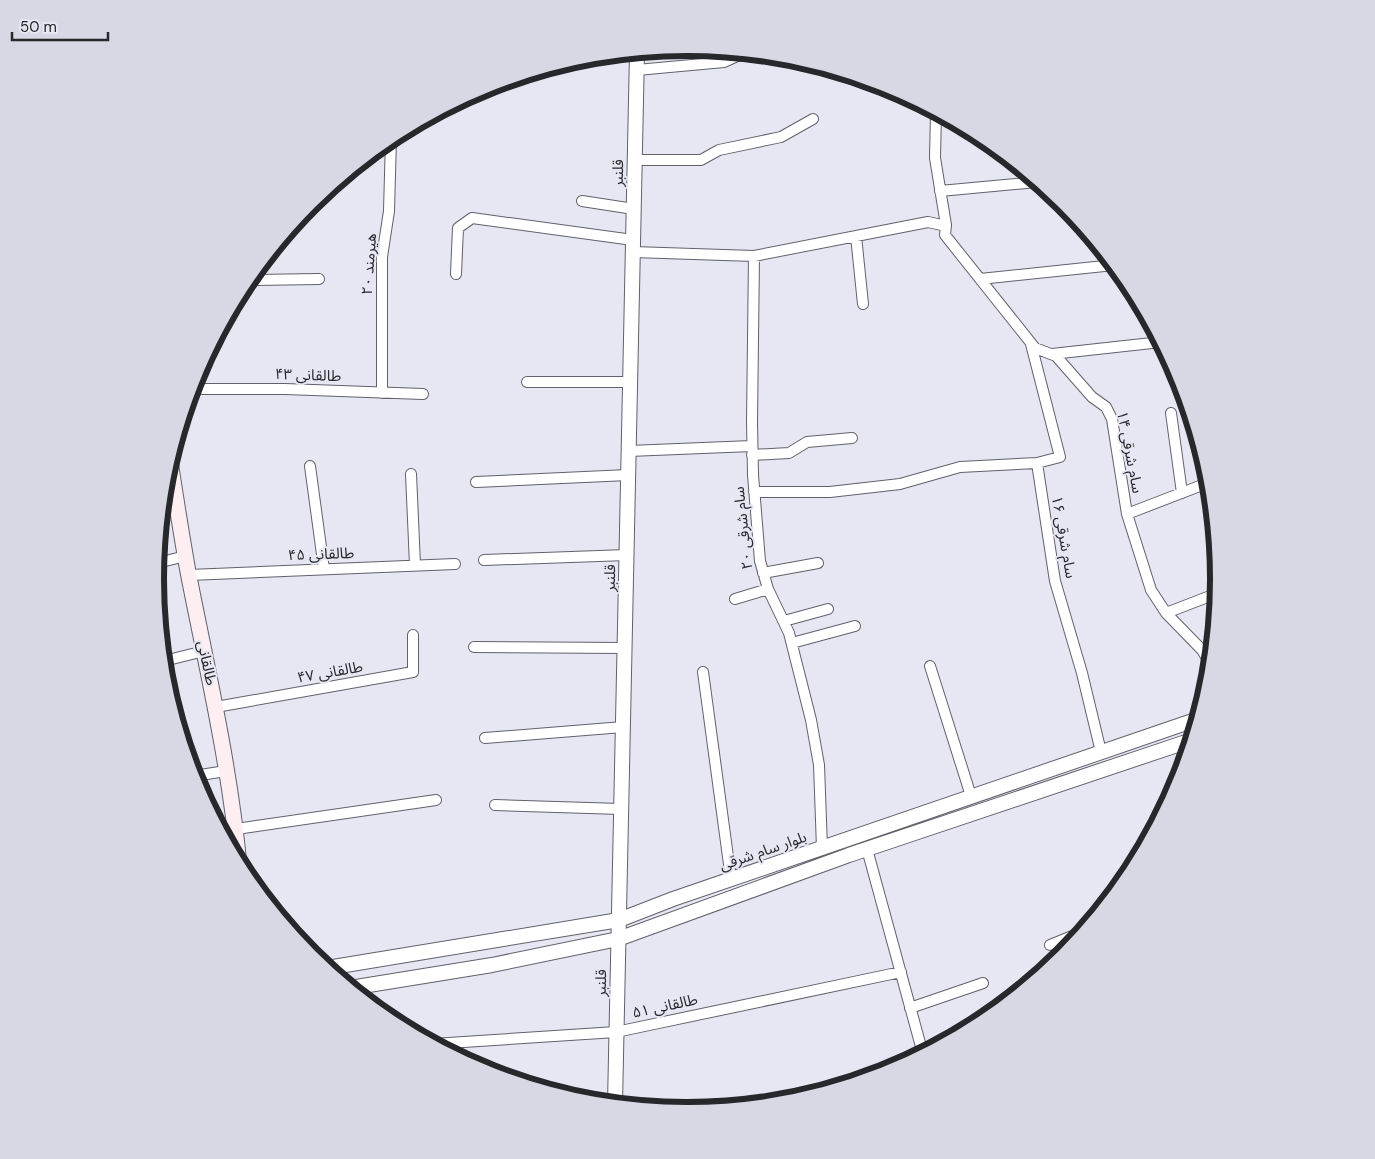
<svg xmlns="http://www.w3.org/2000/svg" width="1375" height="1159" font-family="'DM Sans','Noto Sans Arabic',sans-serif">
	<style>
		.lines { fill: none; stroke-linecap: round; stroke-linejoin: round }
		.minor-casing { stroke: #60616b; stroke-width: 12 }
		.tertiary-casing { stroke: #60616b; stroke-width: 16 }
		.secondary-casing { stroke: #60616b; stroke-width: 17 }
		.minor { stroke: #fff; stroke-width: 10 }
		.tertiary { stroke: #fff; stroke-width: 14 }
		.secondary { stroke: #fceef1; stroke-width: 15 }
		.labels { text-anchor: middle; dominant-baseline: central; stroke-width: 4; stroke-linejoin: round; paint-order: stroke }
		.street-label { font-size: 15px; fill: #27282c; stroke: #e6e7f3 }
		.rim { fill: none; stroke: #27282c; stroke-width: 6 }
	</style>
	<rect width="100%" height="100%" fill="#e6e7f3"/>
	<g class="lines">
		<defs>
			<path id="minor" d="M637,70L724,62L744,53
				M936,112L935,158L946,225L945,235L1035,348L1056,356L1092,397L1106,407L1112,419L1127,514L1151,590L1166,613L1202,650L1211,665
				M635,160H701L719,150L781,137L813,119
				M940,191L1037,182
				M582,201L634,209
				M856,236L863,304
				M633,252L754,256L928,222L946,226
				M754,256L752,422L753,475L760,561L768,589L789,633L811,720L819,765L822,848
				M456,274L458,228L472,218L633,240
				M980,279L1114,265
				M248,280L319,279
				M1031,344L1060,457L1037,463L1055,581L1082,673L1101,752
				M1052,354L1161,342
				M527,382H630
				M192,389H285L423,394
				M382,393V257L389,211L391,138
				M1171,413L1182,493
				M629,451L752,446
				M752,455L789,453L807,442L852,438
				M310,466L324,569
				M411,474L415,565
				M476,482L628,475
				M754,492H830L900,484L960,467L1037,463
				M1127,514L1210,482
				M484,560L627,555
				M157,563L186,556
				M763,573L818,563
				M189,575L455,564
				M735,599L768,589
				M1166,613L1218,593
				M784,621L828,609
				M792,643L855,626
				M474,647L625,648
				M164,661L204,651
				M930,666L971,796
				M703,672L731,879
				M216,707L413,672V635
				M485,738L623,727
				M194,776L226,771
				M495,805L621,809
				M236,829L436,800
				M867,849L923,1054
				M1050,945L1084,931
				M910,1008L983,983
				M433,1044L616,1032L901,972"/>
			<path id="tertiary" d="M327,968L619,920L673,899L1198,719
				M350,988L492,965L618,939L849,855L1192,740
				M615,1104L637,52"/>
			<path id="secondary" d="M170,461C176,500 182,539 189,577C208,673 230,768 239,865"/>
		</defs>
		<use href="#minor" class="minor-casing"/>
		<use href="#tertiary" class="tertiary-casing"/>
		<use href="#secondary" class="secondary-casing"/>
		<use href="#minor" class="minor"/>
		<use href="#tertiary" class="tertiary"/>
		<use href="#secondary" class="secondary"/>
	</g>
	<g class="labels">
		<g class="street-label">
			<text transform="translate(618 173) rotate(-89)">قلنبر</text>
			<text transform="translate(369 264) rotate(-86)">هیرمند ۲۰</text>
			<text transform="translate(308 375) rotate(2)">طالقانی ۴۳</text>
			<text transform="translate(1130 452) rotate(79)">سام شرقی ۱۴</text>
			<text transform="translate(743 528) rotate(-96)">سام شرقی ۲۰</text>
			<text transform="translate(1064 537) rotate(80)">سام شرقی ۱۶</text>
			<text transform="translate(321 554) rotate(-2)">طالقانی ۴۵</text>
			<text transform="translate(610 578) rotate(-89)">قلنبر</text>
			<text transform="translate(207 663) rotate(78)">طالقانی</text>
			<text transform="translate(330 672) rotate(-10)">طالقانی ۴۷</text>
			<text transform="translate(763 851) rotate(-19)">بلوار سام شرقی</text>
			<text transform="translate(601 983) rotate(-89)">قلنبر</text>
			<text transform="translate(665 1006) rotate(-12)">طالقانی ۵۱</text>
		</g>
	</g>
	<path d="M0 0H1375V1159H0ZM164 579a523 523 0 1 1 1046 0a523 523 0 1 1-1046 0Z" fill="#d7d8e3" fill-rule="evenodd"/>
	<path class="rim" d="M164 579a523 523 0 1 1 1046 0a523 523 0 1 1-1046 0Z"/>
	<path d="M12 32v8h96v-8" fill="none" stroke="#27282c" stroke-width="2.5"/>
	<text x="20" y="32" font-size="15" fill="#27282c" stroke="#e6e7f3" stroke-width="4" paint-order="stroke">50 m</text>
</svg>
